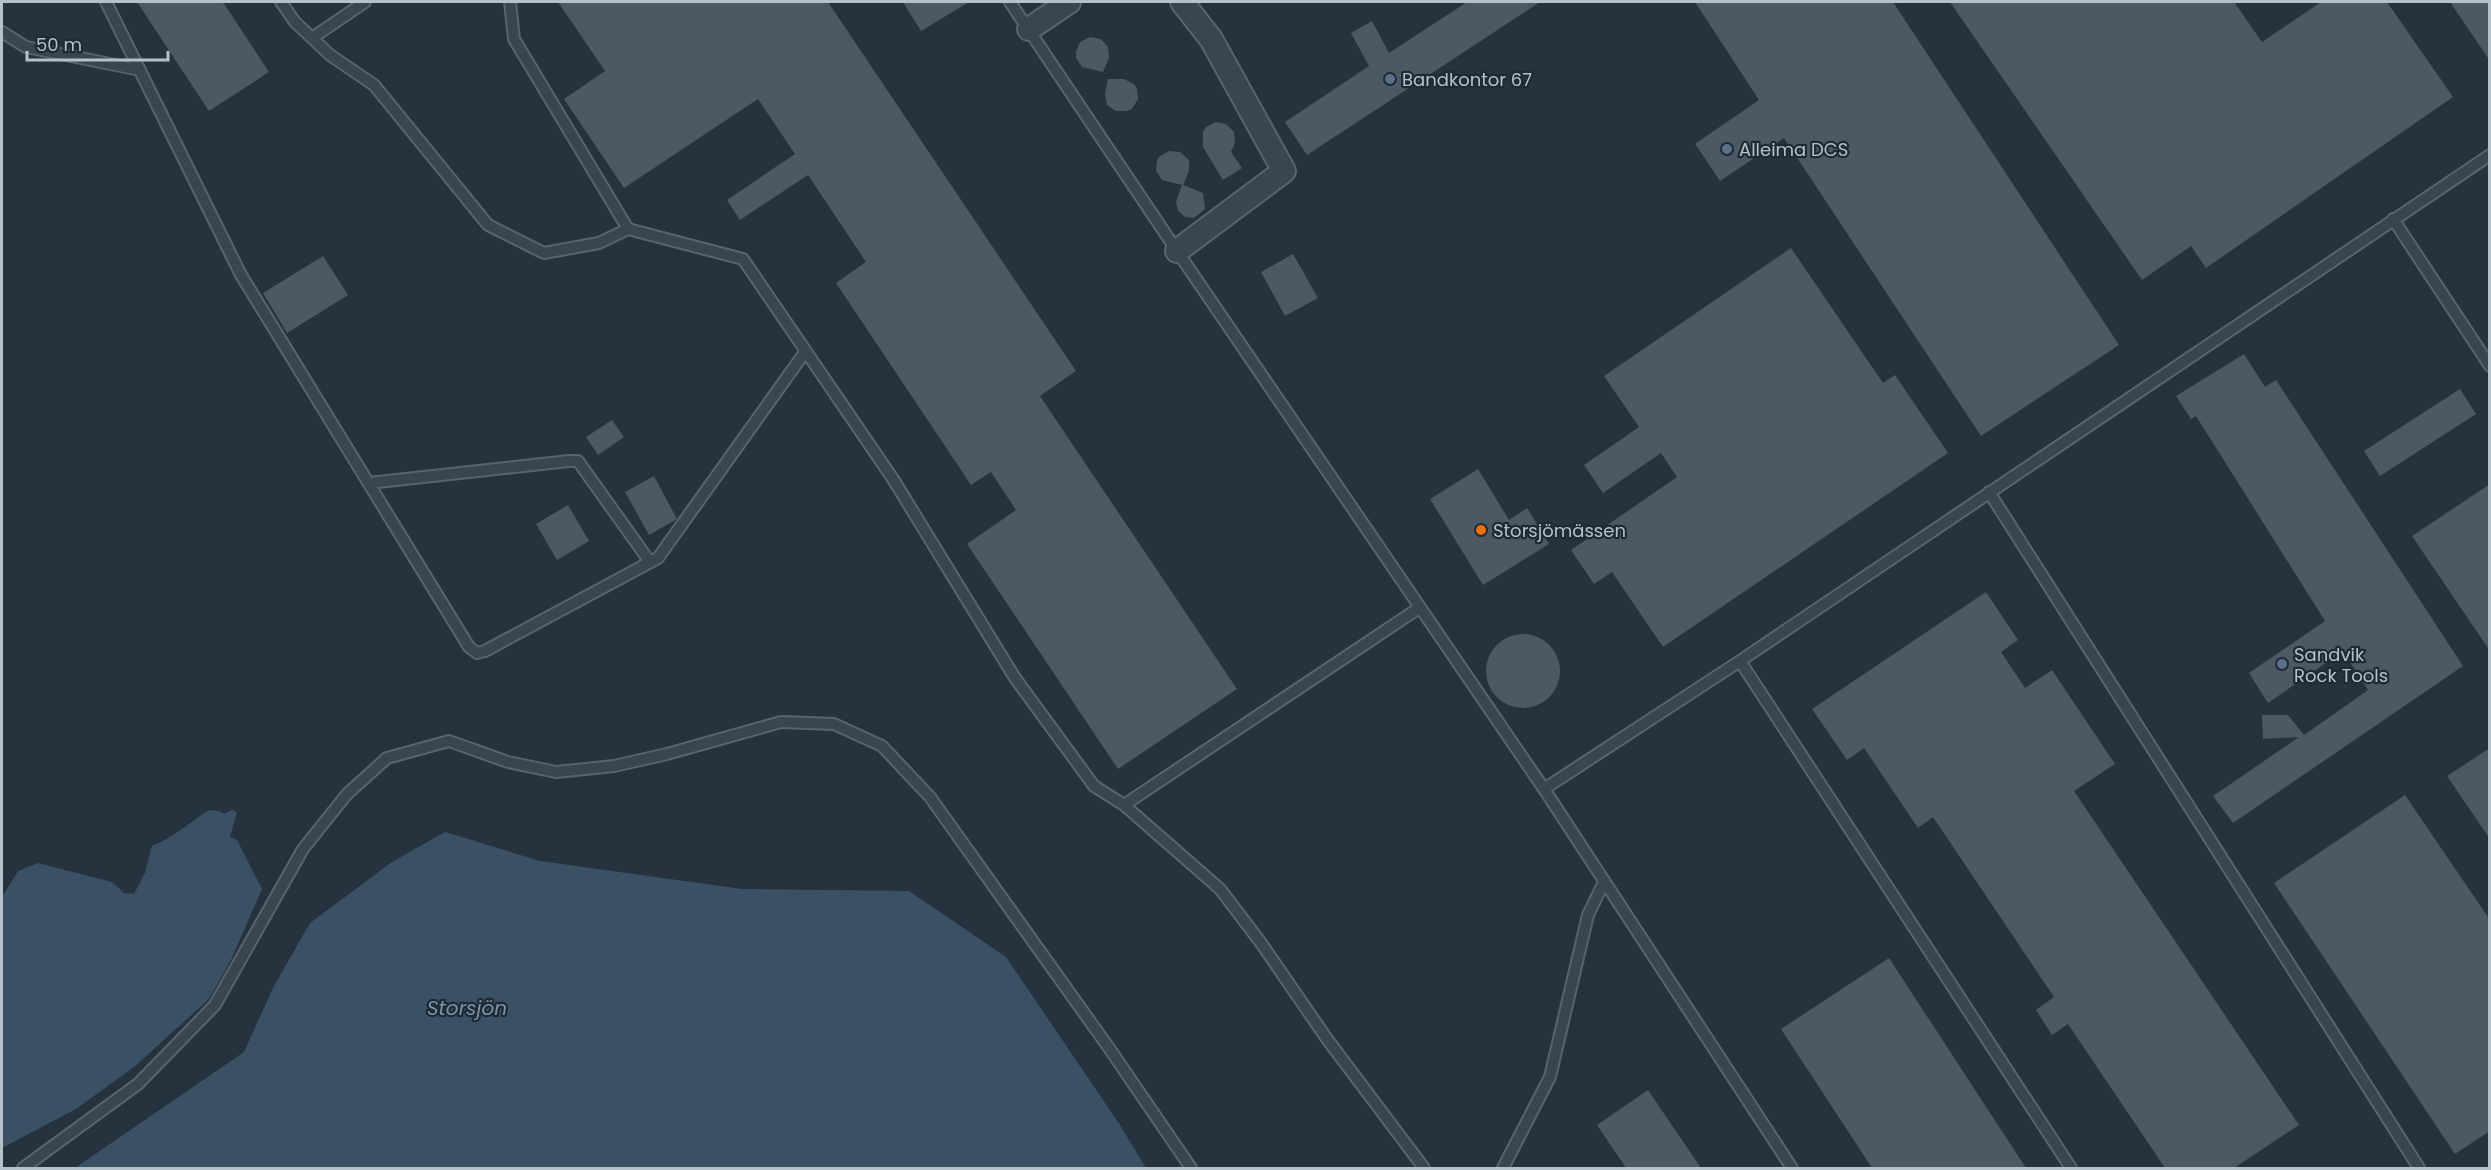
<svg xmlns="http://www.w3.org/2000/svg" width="2491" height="1170" font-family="Poppins,sans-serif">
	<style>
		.water { fill: #3a5165 }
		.building { fill: #4a5964 }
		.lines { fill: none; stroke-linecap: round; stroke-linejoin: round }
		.lane-casing { stroke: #58636c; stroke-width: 14 }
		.street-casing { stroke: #58636c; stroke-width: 26 }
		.lane { stroke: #3a454f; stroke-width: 10 }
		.street { stroke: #3a454f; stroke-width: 22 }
		.service-dot { fill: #5c6f8a; stroke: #1f2a34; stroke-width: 2 }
		.food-dot { fill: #e8710a; stroke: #1f2a34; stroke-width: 2 }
		.labels { text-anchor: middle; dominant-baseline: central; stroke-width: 4.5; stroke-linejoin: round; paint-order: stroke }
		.poi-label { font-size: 18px; fill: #b6c0c9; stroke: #1f2a34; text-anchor: start }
		.water-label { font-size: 20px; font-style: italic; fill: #7894ab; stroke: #1f2a34 }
	</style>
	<rect width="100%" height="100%" fill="#26333e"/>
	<path class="water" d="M209,810L219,811L224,814L232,810L237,812L230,837L237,840L262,889L231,960L209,999L134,1067L76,1109L2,1148V897L18,871L38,863L112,882L124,893L134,894L145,873L152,846C174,837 190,822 209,810Z
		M445,832L540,861L742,889L909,891L1006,957L1120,1125L1146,1168H75L244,1052L273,988L310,923L392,862Z"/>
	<path class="building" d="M137,2H223L269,72L209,111Z
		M558,2H828L1076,371L1040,396L1237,689L1118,769L967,544L1016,510L991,472L971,485L836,283L866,262L808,175L740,220L727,200L795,154L758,99L624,188L564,99L605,71Z
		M903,2H969L921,31Z
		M1467,2H1540L1307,155L1285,122L1369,66L1351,33L1372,21L1389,53Z
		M1695,2H1893L2119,345L1981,436L1784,138L1720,181L1704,157L1695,144L1759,100Z
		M1950,2H2234L2262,42L2321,2H2387L2453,97L2206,268L2191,246L2142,280Z
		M2450,2H2490V61Z
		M1090,37L1101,39L1108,47L1109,58L1103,72L1082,67L1076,58V52L1080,42Z
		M1108,79H1124L1134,84L1137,89L1138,99L1132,109L1127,111H1116L1107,105L1105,94Z
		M1216,122L1226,124L1234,132L1235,143L1231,152L1242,168L1223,180L1203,147V132L1206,127Z
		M1169,151L1180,152L1189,160V171L1183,185L1203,193L1205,209L1194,218L1185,217L1178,211L1176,202L1182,185L1162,180L1156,171L1157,160L1160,156Z
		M1791,248L1883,383L1895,375L1948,453L1663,647L1612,572L1594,584L1571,550L1677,477L1661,453L1603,493L1584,465L1639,427L1604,376Z
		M1293,254L1318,298L1285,316L1261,272Z
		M323,256L348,295L287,333L263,293Z
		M2244,354L2265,387L2276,380L2463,666L2233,823L2213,796L2299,737L2263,739L2262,715H2288L2304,735L2368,690L2343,651L2268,703L2249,673L2325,621L2196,416L2191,419L2176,396Z
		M2460,389L2476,414L2380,476L2364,451Z
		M612,420L624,437L598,455L586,437Z
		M1478,469L1509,520L1527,508L1549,544L1483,585L1430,499Z
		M654,476L677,519L649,535L625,492Z
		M2490,484V651L2412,536Z
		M568,505L589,541L557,560L536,524Z
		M1986,592L2018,640L2001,652L2025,688L2052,670L2115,764L2074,791L2299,1125L2234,1168H2165L2068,1024L2052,1035L2036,1010L2054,997L1933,817L1918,828L1864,748L1847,760L1812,709Z
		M1486 671a37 37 0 1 1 74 0a37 37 0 1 1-74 0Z
		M2490,748V839L2447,776Z
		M2405,795L2490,920V1131L2455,1154L2274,883Z
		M1889,958L2026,1168H1872L1781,1029Z
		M1648,1090L1701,1168H1626L1597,1125Z"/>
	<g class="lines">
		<defs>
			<path id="lane" d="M106,2L241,275L469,647L477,653L485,651L658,558L805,352
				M281,2L295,22L330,55L374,85L488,225L544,253L599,243L628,229
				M510,2L514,39L628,229L743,259L893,479L1015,678L1094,786L1124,805L1419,608
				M1010,2L1177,251L1544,789L1792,1168
				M2,32L26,47L140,70
				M312,38L365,2
				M2393,219L2490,366
				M369,483L569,461H578L650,562
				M1989,492L2419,1168
				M1740,661L2071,1168
				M1544,789L1740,661L2490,155
				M1124,805L1220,889L1261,943L1327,1039L1424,1168
				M23,1168L138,1084L215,1005L303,849L347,794L387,758L449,741L508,762L556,772L614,766L667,754L781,722L834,724L882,746L930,797L1109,1048L1191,1168
				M1503,1168L1550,1077L1588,915L1604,882"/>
			<path id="street" d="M1029,29L1069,2
				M1177,251L1284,171L1211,39L1182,2"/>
		</defs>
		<use href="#lane" class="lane-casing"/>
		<use href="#street" class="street-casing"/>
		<use href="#lane" class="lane"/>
		<use href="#street" class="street"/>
	</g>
	<g class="service-dot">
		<circle cx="1390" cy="79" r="6"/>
		<circle cx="1727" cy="149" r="6"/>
		<circle cx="2282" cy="664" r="6"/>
	</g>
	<circle class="food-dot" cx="1481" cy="530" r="6"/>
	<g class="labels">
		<g class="poi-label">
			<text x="1402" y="79">Bandkontor 67</text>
			<text x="1739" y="149">Alleima DCS</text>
			<text x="1493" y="530">Storsjömässen</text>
			<text x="2294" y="654">Sandvik<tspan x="2294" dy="21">Rock Tools</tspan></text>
		</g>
		<g class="water-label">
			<text x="467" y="1008">Storsjön</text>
		</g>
	</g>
	<rect width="2491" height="1170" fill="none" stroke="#b6c0c9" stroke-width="6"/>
	<path d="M27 51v9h141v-9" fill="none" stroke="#b6c0c9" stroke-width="3"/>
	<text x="36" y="51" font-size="18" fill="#b6c0c9" stroke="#1f2a34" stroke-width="4.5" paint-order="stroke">50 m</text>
</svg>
